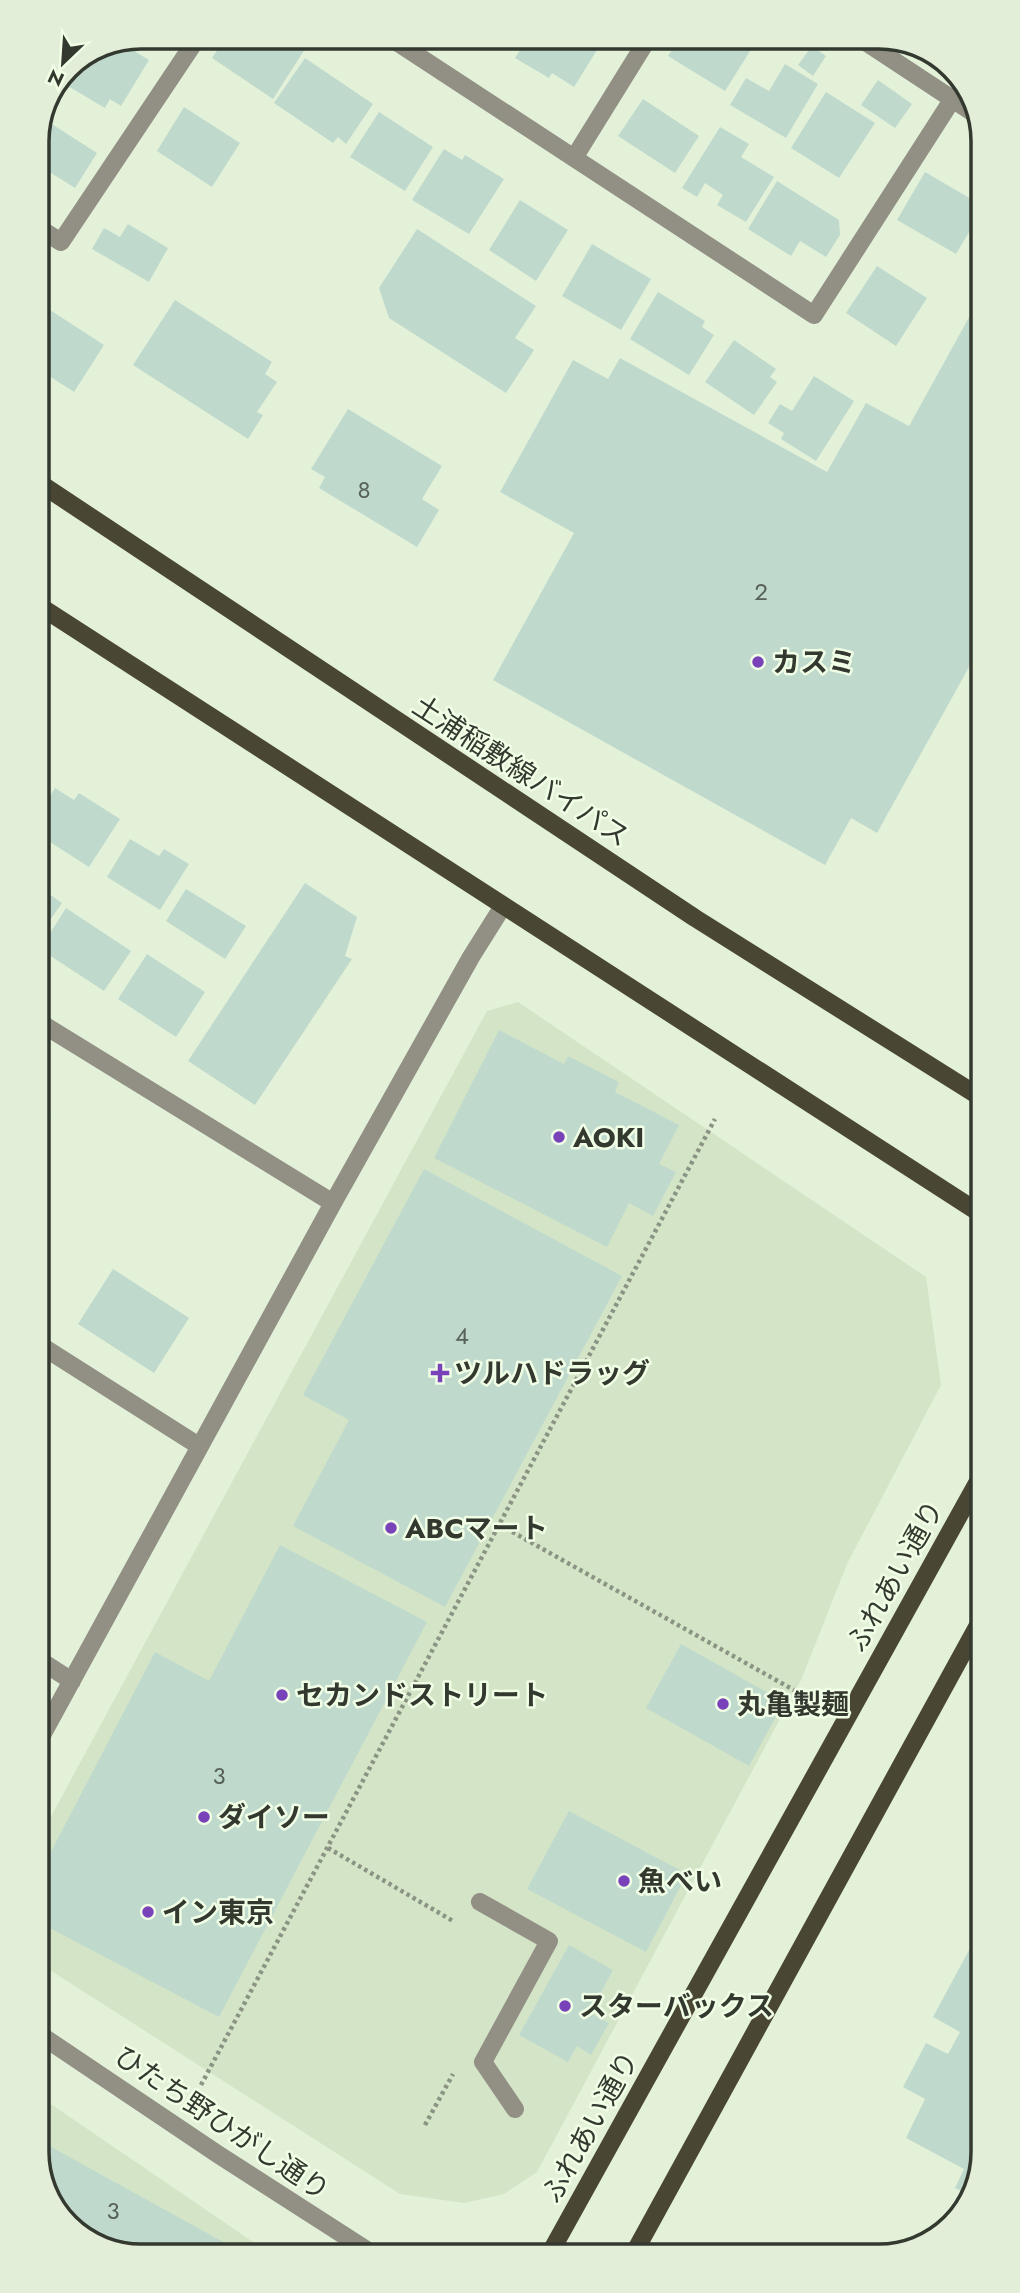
<svg xmlns="http://www.w3.org/2000/svg" width="1020" height="2293" font-family="Jost,'Noto Sans JP',sans-serif">
	<style>
		.built { fill: #d4e4c7 }
		.building { fill: #bfdacd }
		.lines { fill: none; stroke-linecap: round; stroke-linejoin: round }
		.path { stroke: #8b9483; stroke-width: 4.5; stroke-dasharray: 3.5 3.5; stroke-linecap: butt }
		.minor { stroke: #929085; stroke-width: 18 }
		.major { stroke: #4a4634; stroke-width: 18 }
		.poi-dot { fill: #7942b8; stroke: #f1fee6; stroke-width: 2.5 }
		.labels { text-anchor: middle; dominant-baseline: central; stroke-width: 5; stroke-linejoin: round; paint-order: stroke }
		.number-label { font-size: 24px; fill: #576157 }
		.poi-label { font-size: 28px; font-weight: bold; fill: #343930; stroke: #f1fee6; text-anchor: start }
		.street-label { font-size: 28px; fill: #343930; stroke: #f1fee6 }
		.rim { fill: none; stroke: #343930; stroke-width: 3.5 }
	</style>
	<rect width="100%" height="100%" fill="#e4f1d9"/>
	<path class="built" d="M518,1002L926,1277L941,1385L847,1564L802,1678L537,2172L504,2194L464,2203L400,2194L42,1965L41,1835L487,1011Z
		M42,2098L272,2255L134,2256L77,2234L42,2186Z"/>
	<path class="building" d="M226,37H286L305,49L273,99L212,58Z
		M493,37H518L510,48Z
		M528,37H605L574,87L552,73L549,78L515,58Z
		M680,37H752L757,40L725,91L668,56Z
		M123,44L149,60L121,106L110,99L105,108L61,82L69,66Z
		M812,46L826,56L813,76L798,65Z
		M305,58L373,104L346,144L338,137L333,143L274,103Z
		M785,64L818,84L786,138L730,105L746,78L769,91Z
		M878,80L912,104L895,128L861,105Z
		M826,92L875,123L839,178L791,148Z
		M643,99L699,136L675,173L618,136Z
		M184,107L240,143L212,187L157,151Z
		M379,112L433,147L405,191L350,157Z
		M44,119L97,153L75,188L51,173L37,195V135Z
		M720,127L749,144L741,157L774,177L746,222L717,205L723,195L705,183L697,197L682,188Z
		M444,149L462,160L465,155L504,179L469,234L412,200Z
		M925,172L978,203V217L956,254L897,220Z
		M777,181L839,220L840,235L826,257L800,241L791,256L748,229Z
		M520,200L568,230L536,281L489,250Z
		M128,224L168,248L149,282L92,249L104,228L120,237Z
		M417,229L536,306L515,338L534,350L506,393L389,318L379,288Z
		M592,244L651,279L621,330L562,296Z
		M877,266L927,298L896,346L846,313Z
		M658,292L705,321L702,327L714,335L689,375L630,339Z
		M175,300L272,362L265,374L277,382L257,412L263,415L248,439L133,365Z
		M978,301L979,649L877,833L851,818L825,865L493,680L574,533L500,492L573,360L608,379L620,358L827,472L866,403L909,426Z
		M50,310L104,345L74,392L38,369L37,330Z
		M734,340L776,369L770,377L777,382L754,415L705,382Z
		M814,376L854,401L816,461L781,439L784,433L768,423L780,404L792,411Z
		M348,409L442,466L422,499L439,510L417,547L319,488L325,477L311,469Z
		M55,788L74,800L79,793L120,819L89,867L39,835V814Z
		M130,839L159,856L164,849L189,864L160,910L107,877Z
		M305,883L357,917L345,956L352,959L255,1105L188,1061Z
		M39,887L62,903L39,936Z
		M186,889L246,926L225,959L166,921Z
		M66,908L131,951L104,991L40,949Z
		M147,954L205,992L176,1037L118,999Z
		M499,1030L564,1064L568,1056L619,1082L615,1092L679,1125L659,1164L676,1172L653,1216L629,1203L607,1247L434,1158Z
		M40,1107L51,1114L40,1133Z
		M424,1169L622,1276L445,1607L293,1526L349,1420L303,1395Z
		M113,1269L189,1318L154,1373L78,1324Z
		M280,1545L427,1622L219,2017L42,1924V1869L155,1652L209,1681Z
		M681,1644L784,1702L749,1766L646,1708Z
		M569,1811L687,1874L646,1952L527,1889Z
		M983,1924V2152L969,2195L955,2188L964,2169L906,2138L925,2099L903,2087L926,2043L948,2054L960,2032L933,2017Z
		M569,1945L613,1970L590,2013L609,2023L591,2055L577,2046L568,2062L519,2035Z
		M42,2142L247,2255L134,2256L77,2234L42,2186Z"/>
	<g class="lines">
		<path class="path" d="M500,1525L808,1698
			M328,1848L453,1921
			M201,2085L715,1119
			M425,2125L453,2074"/>
		<path class="minor" d="M389,37L814,315L952,100
			M858,37L978,116
			M574,158L649,37
			M37,227L61,242L198,37
			M39,1022L333,1203
			M40,1345L199,1446
			M41,1661L72,1681
			M41,1737L333,1203L471,957L503,906
			M480,1902L549,1941L483,2062L515,2109
			M42,2036L219,2155L373,2254"/>
		<path class="major" d="M38,482L695,918L980,1097
			M38,605L981,1214
			M550,2253L981,1476
			M634,2253L982,1618"/>
	</g>
	<g class="poi-dot">
		<circle cx="758" cy="662" r="7"/>
		<circle cx="559" cy="1137" r="7"/>
		<path d="M436.5 1362.5h7v7h7v7h-7v7h-7v-7h-7v-7h7z"/>
		<circle cx="391" cy="1528" r="7"/>
		<circle cx="282" cy="1695" r="7"/>
		<circle cx="723" cy="1704" r="7"/>
		<circle cx="204" cy="1817" r="7"/>
		<circle cx="624" cy="1881" r="7"/>
		<circle cx="148" cy="1912" r="7"/>
		<circle cx="565" cy="2006" r="7"/>
	</g>
	<g class="labels">
		<g class="number-label">
			<text x="364" y="489">8</text>
			<text x="761" y="591">2</text>
			<text x="462" y="1335">4</text>
			<text x="219" y="1775">3</text>
			<text x="113" y="2210">3</text>
		</g>
		<g class="poi-label">
			<text x="772" y="662">カスミ</text>
			<text x="573" y="1137">AOKI</text>
			<text x="454" y="1373">ツルハドラッグ</text>
			<text x="405" y="1528">ABCマート</text>
			<text x="296" y="1695">セカンドストリート</text>
			<text x="737" y="1704">丸亀製麺</text>
			<text x="218" y="1817">ダイソー</text>
			<text x="638" y="1881">魚べい</text>
			<text x="162" y="1912">イン東京</text>
			<text x="579" y="2006">スターバックス</text>
		</g>
		<g class="street-label">
			<text transform="translate(521 771) rotate(33)">土浦稲敷線バイパス</text>
			<text transform="translate(895 1576) rotate(-61)">ふれあい通り</text>
			<text transform="translate(222 2123) rotate(34)">ひたち野ひがし通り</text>
			<text transform="translate(590 2127) rotate(-61)">ふれあい通り</text>
		</g>
	</g>
	<path d="M0 0H1020V2293H0ZM141 49H879A92 92 0 0 1 971 141V2152A92 92 0 0 1 879 2244H141A92 92 0 0 1 49 2152V141A92 92 0 0 1 141 49Z" fill="#e2eed7" fill-rule="evenodd"/>
	<path class="rim" d="M141 49H879A92 92 0 0 1 971 141V2152A92 92 0 0 1 879 2244H141A92 92 0 0 1 49 2152V141A92 92 0 0 1 141 49Z"/>
	<g transform="translate(63 63) rotate(205)" stroke="#f1fee6" stroke-width="5" paint-order="stroke">
	<path d="M0-5L12 26L0 18L-12 26Z" fill="#343930"/>
	<text y="-10" font-size="19" font-weight="bold" text-anchor="middle" fill="#343930">N</text>
	</g>
</svg>
